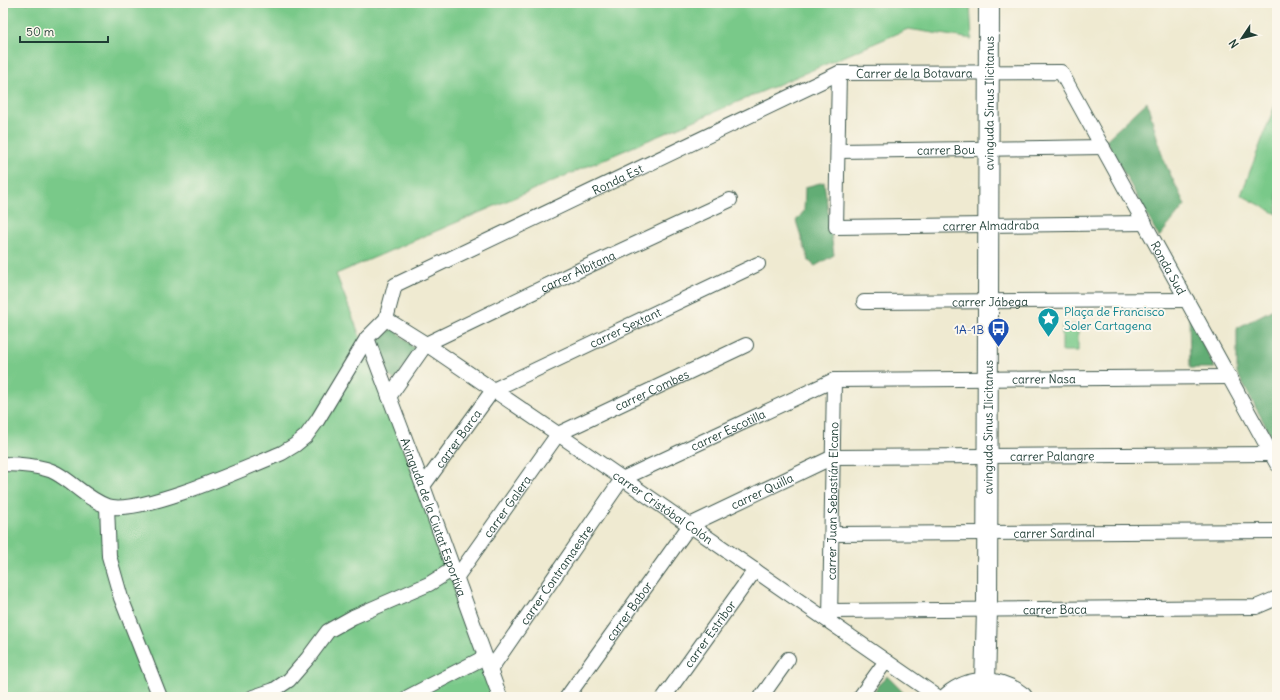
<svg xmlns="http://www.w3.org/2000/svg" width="1280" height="700" font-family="Delius,sans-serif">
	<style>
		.green { fill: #79c989; stroke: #4c835e }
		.forest { fill: #62ad75; stroke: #407554 }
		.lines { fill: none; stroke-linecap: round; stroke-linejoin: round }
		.street-casing { stroke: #3e574c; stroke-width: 16 }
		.secondary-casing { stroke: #3e574c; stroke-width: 22 }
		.street { stroke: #fff; stroke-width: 14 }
		.secondary { stroke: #fff; stroke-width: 20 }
		.labels { text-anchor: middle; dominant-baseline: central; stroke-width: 4; stroke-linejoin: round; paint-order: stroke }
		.street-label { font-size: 12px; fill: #1f3d34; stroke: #fbf7ec }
		.culture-label { font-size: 12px; fill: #0d838f; stroke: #fbf7ec; text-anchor: start }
		.transit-label { font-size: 12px; fill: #164399; stroke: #fbf7ec; text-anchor: end }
	</style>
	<rect width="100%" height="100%" fill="#fbf7ec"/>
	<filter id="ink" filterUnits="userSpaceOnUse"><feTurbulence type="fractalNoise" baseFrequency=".025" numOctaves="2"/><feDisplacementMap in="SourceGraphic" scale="8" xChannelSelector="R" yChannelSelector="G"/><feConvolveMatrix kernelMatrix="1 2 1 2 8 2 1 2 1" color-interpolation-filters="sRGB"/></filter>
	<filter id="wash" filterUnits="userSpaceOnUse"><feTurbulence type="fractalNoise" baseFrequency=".012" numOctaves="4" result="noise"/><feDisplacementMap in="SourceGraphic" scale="16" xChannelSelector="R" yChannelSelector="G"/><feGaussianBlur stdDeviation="0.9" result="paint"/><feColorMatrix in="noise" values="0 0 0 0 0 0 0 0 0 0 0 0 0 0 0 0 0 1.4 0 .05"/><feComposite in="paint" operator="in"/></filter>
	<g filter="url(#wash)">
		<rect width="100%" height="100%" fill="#efead1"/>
		<path class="green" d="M3,3H970L972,39L908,29L336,274L499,697H3Z
			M1277,100V214L1241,195Z
			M1062,325H1078V351H1062Z"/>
		<path class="forest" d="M1147,102L1164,161L1185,205L1159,237L1106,140Z
			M824,182L834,255L815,266L809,261L796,221L804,211L805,187Z
			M1277,307V447L1237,373V328Z
			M1189,315L1215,368H1190Z
			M393,327L415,349L395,381L385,372L378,341Z
			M887,676L908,697H869Z"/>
	</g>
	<g filter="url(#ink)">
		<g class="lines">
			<defs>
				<g id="street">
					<path id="s1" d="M839,73L836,227L1145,223"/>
					<path id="s2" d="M838,151L1103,147"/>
					<path id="s3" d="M864,302L1187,300"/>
					<path id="s4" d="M386,319L426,344L558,434L938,697"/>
					<path id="s5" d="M367,338L423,486L500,697"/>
					<path id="s6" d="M389,397L426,344L573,273L730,200"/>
					<path id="s7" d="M3,464C17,464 44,466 56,473C74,483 87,499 107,506C139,516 248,467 282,453L295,445L306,436L317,421L367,338L386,319L395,285L839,73L1061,72L1277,464"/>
					<path id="s8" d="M423,486L493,390L758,264"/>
					<path d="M107,506L109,556L121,598L160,697"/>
					<path id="s9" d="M832,534L1277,531"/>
					<path id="s10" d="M456,578L558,434L746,345"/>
					<path id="s11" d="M830,611L1256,607L1277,598"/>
					<path id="s12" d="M830,620L834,380"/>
					<path id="s13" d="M490,670L622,479L834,380L1230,377"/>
					<path d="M253,697L274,690L289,680L308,658L328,631L353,617L429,584L453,569"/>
					<path d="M408,697L485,657"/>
					<path id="s14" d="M567,697L690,525L833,457L1272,454"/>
					<path id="s15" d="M664,697L755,570"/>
					<path d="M761,697L788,659"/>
					<path d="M860,697L886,661"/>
				</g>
				<g id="secondary">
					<path id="s16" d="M985,682L987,610L989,3"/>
					<path d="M948,697C970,678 1000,679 1022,697"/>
				</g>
			</defs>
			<use href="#street" class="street-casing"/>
			<use href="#secondary" class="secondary-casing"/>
			<use href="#street" class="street"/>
			<use href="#secondary" class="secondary"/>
		</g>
	</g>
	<defs>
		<symbol id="sight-pin" viewBox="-11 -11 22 30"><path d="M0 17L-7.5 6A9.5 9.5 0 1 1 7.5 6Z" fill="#0f9aa8" stroke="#fbf7ec"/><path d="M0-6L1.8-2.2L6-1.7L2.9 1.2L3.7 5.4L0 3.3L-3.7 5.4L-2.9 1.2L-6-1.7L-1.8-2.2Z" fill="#fff"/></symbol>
		<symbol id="bus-pin" viewBox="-11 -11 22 30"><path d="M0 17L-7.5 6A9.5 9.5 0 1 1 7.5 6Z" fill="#1a4fb4" stroke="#fbf7ec"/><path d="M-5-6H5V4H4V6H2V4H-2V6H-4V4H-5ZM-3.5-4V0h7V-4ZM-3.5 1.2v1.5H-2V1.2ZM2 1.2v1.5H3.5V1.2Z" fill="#fff"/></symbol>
	</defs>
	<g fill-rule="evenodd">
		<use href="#sight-pin" x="1036" y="306" width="25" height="34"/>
		<use href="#bus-pin" x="986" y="316" width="25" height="34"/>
	</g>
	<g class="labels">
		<g class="street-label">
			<text stroke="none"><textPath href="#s7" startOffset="1074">Carrer de la Botavara</textPath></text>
			<text stroke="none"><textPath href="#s16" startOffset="579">avinguda Sinus Ilicitanus</textPath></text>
			<text stroke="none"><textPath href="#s2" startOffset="108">carrer Bou</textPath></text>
			<text stroke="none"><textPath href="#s7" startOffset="753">Ronda Est</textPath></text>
			<text stroke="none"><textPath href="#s1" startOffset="309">carrer Almadraba</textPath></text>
			<text stroke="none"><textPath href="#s7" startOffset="1444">Ronda Sud</textPath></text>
			<text stroke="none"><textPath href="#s6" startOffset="233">carrer Albitana</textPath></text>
			<text stroke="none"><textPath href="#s3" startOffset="126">carrer Jábega</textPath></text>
			<text stroke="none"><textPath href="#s8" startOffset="265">carrer Sextant</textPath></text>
			<text stroke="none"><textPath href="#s13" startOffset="676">carrer Nasa</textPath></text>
			<text stroke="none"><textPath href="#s10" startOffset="280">carrer Combes</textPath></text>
			<text stroke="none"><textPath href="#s16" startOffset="255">avinguda Sinus Ilicitanus</textPath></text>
			<text stroke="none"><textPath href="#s13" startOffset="349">carrer Escotilla</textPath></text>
			<text stroke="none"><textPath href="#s8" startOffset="59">carrer Barca</textPath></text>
			<text stroke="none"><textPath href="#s14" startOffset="589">carrer Palangre</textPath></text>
			<text stroke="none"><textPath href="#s14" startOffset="291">carrer Quilla</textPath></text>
			<text stroke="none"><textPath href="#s12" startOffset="119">carrer Juan Sebastián Elcano</textPath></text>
			<text stroke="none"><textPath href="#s10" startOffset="88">carrer Galera</textPath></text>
			<text stroke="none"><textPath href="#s4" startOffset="335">carrer Cristóbal Colón</textPath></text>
			<text stroke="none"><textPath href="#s5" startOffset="191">Avinguda de la Ciutat Esportiva</textPath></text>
			<text stroke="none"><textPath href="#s9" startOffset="222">carrer Sardinal</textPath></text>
			<text stroke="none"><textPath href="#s13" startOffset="116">carrer Contramaestre</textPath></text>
			<text stroke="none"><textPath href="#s11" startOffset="225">carrer Baca</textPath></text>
			<text stroke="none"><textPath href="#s14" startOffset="106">carrer Babor</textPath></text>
			<text stroke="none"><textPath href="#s15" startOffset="78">carrer Estribor</textPath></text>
		</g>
		<g class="culture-label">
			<text x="1064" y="311">Plaça de Francisco<tspan x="1064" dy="14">Soler Cartagena</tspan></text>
		</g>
		<g class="transit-label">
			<text x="984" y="329">1A-1B</text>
		</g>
	</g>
	<rect width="1280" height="700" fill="none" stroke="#fbf7ec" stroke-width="16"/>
	<g transform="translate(1242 38) rotate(235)" stroke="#fbf7ec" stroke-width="3" paint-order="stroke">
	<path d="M0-3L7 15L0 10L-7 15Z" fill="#1f3d34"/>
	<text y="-6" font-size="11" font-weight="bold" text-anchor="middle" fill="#1f3d34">N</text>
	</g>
	<path d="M20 36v6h88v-6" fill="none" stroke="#1f3d34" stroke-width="2"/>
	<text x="26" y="36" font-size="12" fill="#1f3d34" stroke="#fbf7ec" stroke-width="3" paint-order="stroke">50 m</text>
</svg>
